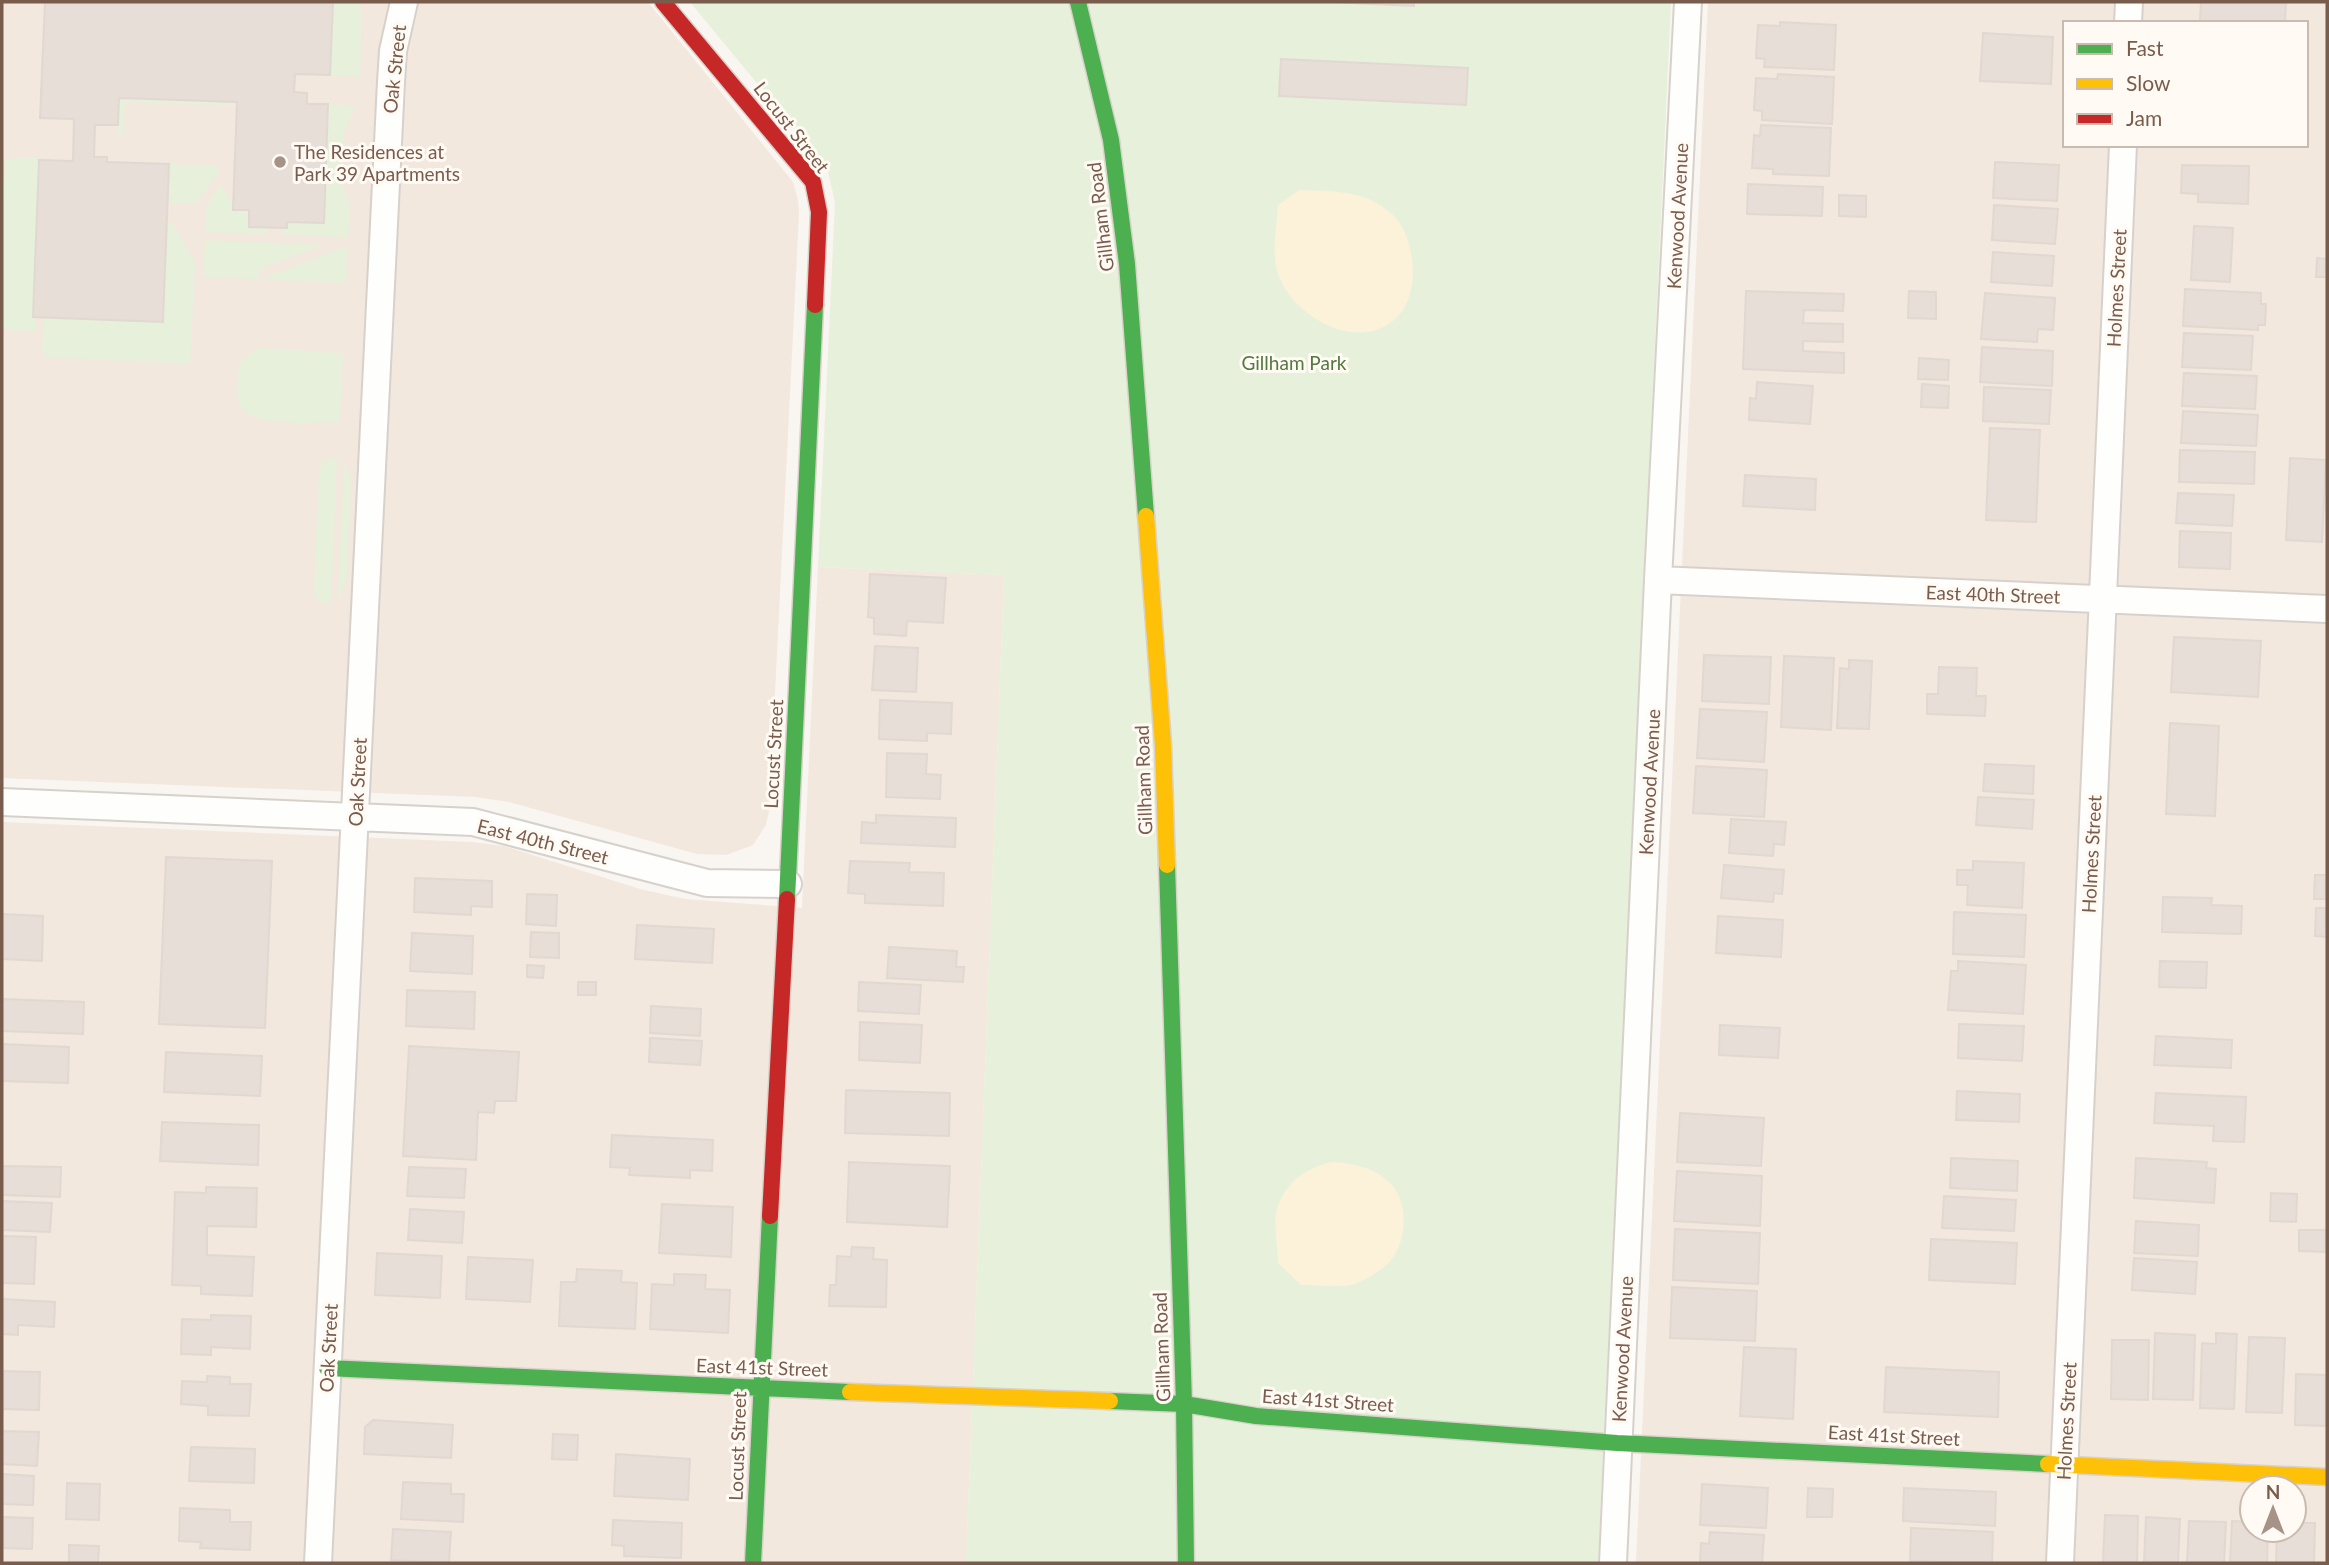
<svg xmlns="http://www.w3.org/2000/svg" width="2329" height="1565" font-family="Lato,sans-serif">
	<style>
		.residential { fill: #f2e8de; fill-rule: evenodd }
		.green { fill: #e7f0db }
		.sand { fill: #fbf2d9 }
		.building { fill: #e6ded7; stroke: #e2d8d2; stroke-width: 2 }
		.lines { fill: none; stroke-linecap: round; stroke-linejoin: round }
		.street-casing { stroke: #d7d1cb; stroke-width: 30 }
		.fast-casing { stroke: #d9d2cb; stroke-width: 19 }
		.slow-casing { stroke: #d9d2cb; stroke-width: 19 }
		.jam-casing { stroke: #d9d2cb; stroke-width: 19 }
		.street { stroke: #fefefd; stroke-width: 26 }
		.fast { stroke: #4caf50; stroke-width: 16 }
		.slow { stroke: #ffc107; stroke-width: 16 }
		.jam { stroke: #c62828; stroke-width: 16 }
		.poi-dot { fill: #a69286; stroke: #fffaf3; stroke-width: 2.5 }
		.labels { text-anchor: middle; dominant-baseline: central; stroke-width: 6; stroke-linejoin: round; paint-order: stroke }
		.street-label { font-size: 19px; fill: #7a5c4d; stroke: #fffaf3 }
		.poi-label { font-size: 19px; fill: #7a5c4d; stroke: #fffaf3; text-anchor: start }
		.park-label { font-size: 19px; fill: #537a41; stroke: #fffaf3 }
	</style>
	<rect width="100%" height="100%" fill="#f9f5f0"/>
	<path class="residential" d="M2,2H648L793,182L798,200L799,214L769,811L766,825L753,845L726,855L697,854L509,802L476,797L2,778Z
		M1708,2H2327V1563H1636ZM2065,23H2306V145H2065ZM2252,1488H2294V1530H2252Z
		M818,567L1004,575L966,1563H2V822L472,842L504,846L640,889L685,899L802,908Z"/>
	<path class="green" d="M333,2H362L360,77L330,75Z
		M690,2H1671L1598,1563H966L1004,575L818,567L835,202L827,168Z
		M119,98L237,102V106L125,102L123,135L118,136Z
		M328,104L355,106L344,133L342,187L350,205L348,238L281,234V228H287V222L324,223Z
		M14,158H39L33,317H35V331L2,330V242L5,161Z
		M169,164L215,166L219,171L196,204H167Z
		M221,184L233,204V209L249,210V227H268V234L205,232L206,207Z
		M167,222H172L195,262L190,364L46,357L42,351L44,318L163,322Z
		M205,240L324,245L259,269V279L203,277Z
		M348,246L346,283L268,280V276Z
		M261,348L343,353L340,422C316,422 255,428 241,407C235,398 237,385 238,375C239,361 248,352 261,348Z
		M333,458L337,459L331,602L323,603L316,599L314,591L319,472L324,460Z
		M344,464L351,477L346,585L338,598Z"/>
	<path class="sand" d="M1299,190C1323,191 1351,190 1373,201C1383,206 1395,215 1401,225C1416,252 1420,298 1394,320C1356,353 1291,315 1278,274C1271,253 1277,227 1278,205Z
		M1332,1162C1353,1163 1372,1167 1388,1181C1409,1199 1408,1239 1391,1260C1383,1270 1367,1279 1355,1284C1342,1288 1315,1285 1301,1285L1278,1263C1278,1249 1273,1221 1277,1209C1286,1181 1306,1168 1332,1162Z"/>
	<path class="building" d="M45,2H333L330,75L295,74L294,92L307,93V104H328L324,223L287,222V228L249,227V210H233L237,102L119,98L118,125H95L94,157H107V162L169,164L163,322L33,317L39,160L73,161L74,119L40,118Z
		M1329,2H1414V6Z
		M2201,2H2286L2285,23L2200,21Z
		M1780,22L1836,25L1834,70L1764,67L1765,59L1756,58L1758,25L1780,26Z
		M1983,33L2053,37L2051,84L1980,81Z
		M1281,59L1468,68L1466,105L1279,96Z
		M1778,74L1834,77L1832,124L1762,120V111L1754,110L1756,78L1777,79Z
		M1761,125L1831,128L1829,176L1773,174V169L1752,168L1754,135L1760,136Z
		M1995,162L2059,165L2057,201L1993,198Z
		M2182,165L2249,166L2248,204L2198,202V194L2181,193Z
		M1748,184L1823,187L1822,216L1747,214Z
		M1839,195L1866,196V217L1839,216Z
		M1994,205L2058,209L2055,244L1992,240Z
		M2194,226L2233,228L2230,282L2191,280Z
		M1993,252L2054,256L2052,286L1991,282Z
		M2317,258L2327,259V277H2316Z
		M2185,289L2261,293V304H2266L2265,325H2258V330L2183,326Z
		M1746,291L1844,294L1843,311L1804,310L1803,323L1843,324V342L1803,341V351L1844,353V373L1743,369Z
		M1909,291L1936,292V319L1908,318Z
		M1985,293L2055,298L2053,330L2038,329L2037,342L1981,339Z
		M2184,333L2253,336L2251,370L2182,367Z
		M1982,347L2053,351L2052,386L1980,382Z
		M1919,358L1949,360L1948,380L1918,379Z
		M2184,373L2257,376L2255,409L2182,406Z
		M1757,382L1813,386L1810,424L1749,420L1750,398L1756,399Z
		M1922,384L1949,386L1948,408L1921,407Z
		M1984,387L2051,390L2049,424L1983,421Z
		M2183,411L2258,415L2256,446L2181,443Z
		M1990,428L2040,430L2036,522L1986,520Z
		M2180,450L2255,452L2254,484L2179,482Z
		M2290,458L2326,460L2322,542L2286,540Z
		M1745,475L1816,479L1815,510L1743,506Z
		M2178,493L2234,495L2232,526L2176,523Z
		M2180,531L2231,533L2230,569L2179,567Z
		M870,574L946,578L943,623L907,621L906,636L874,634V618L868,617Z
		M2174,637L2261,641L2258,697L2171,692Z
		M875,646L918,648L916,692L872,690Z
		M1704,655L1771,657L1769,704L1702,701Z
		M1784,656L1834,658L1831,730L1781,727Z
		M1849,660L1872,661L1869,729L1837,728L1840,668L1849,669Z
		M1939,667L1977,668L1976,696H1986L1985,716L1927,714V694H1938Z
		M880,700L952,703L951,734L927,733V741L879,739Z
		M1700,709L1767,712L1764,762L1697,758Z
		M2170,723L2219,726L2215,816L2166,814Z
		M887,753L927,754L926,774L941,775L940,799L886,797Z
		M1985,764L2034,766L2033,794L1983,791Z
		M1696,766L1767,770L1764,817L1693,813Z
		M1978,797L2034,800L2032,829L1976,825Z
		M876,815L956,818L955,847L861,843L862,822L876,823Z
		M1731,819L1786,822L1784,845L1774,844L1773,856L1729,853Z
		M166,857L272,861L265,1028L159,1024Z
		M850,861L910,863L909,872L944,873L943,906L865,903V894L848,893Z
		M1973,861L2024,863L2022,908L1967,905L1968,885H1957V870H1973Z
		M1724,865L1784,870L1782,894L1774,893L1773,902L1721,898Z
		M2315,875H2327V899H2314Z
		M415,878L492,881V907L471,906V915L414,912Z
		M527,894L557,895L556,926L526,924Z
		M2163,897L2212,898L2211,905L2242,906L2241,934L2162,932Z
		M2316,908H2327V937L2315,936Z
		M1954,912L2026,915L2024,957L1953,954Z
		M2,914L43,916L42,961L2,959Z
		M1718,916L1783,920L1781,957L1716,953Z
		M637,925L714,929L712,963L635,959Z
		M531,932L559,933V958L530,957Z
		M412,933L473,936L472,974L410,971Z
		M889,947L957,951L956,967H964L963,982L887,978Z
		M1958,961L2026,965L2023,1014L1948,1010L1951,971H1958Z
		M2160,961L2207,962L2206,988L2159,987Z
		M527,965L544,966L543,978L527,977Z
		M578,982H596V995H578Z
		M859,982L921,985L919,1014L858,1011Z
		M407,990L475,992L474,1029L406,1026Z
		M2,999L84,1002L83,1034L2,1031Z
		M651,1006L701,1009L700,1036L650,1033Z
		M860,1022L922,1025L920,1063L859,1060Z
		M1959,1024L2024,1026L2022,1061L1958,1058Z
		M1720,1025L1780,1028L1778,1058L1719,1055Z
		M2156,1036L2232,1040L2231,1068L2154,1065Z
		M650,1038L702,1041L700,1065L649,1062Z
		M2,1044L69,1047L68,1083L2,1081Z
		M409,1046L519,1052L516,1101H495L494,1113L478,1112L476,1160L403,1156Z
		M166,1052L262,1056L260,1096L164,1092Z
		M846,1090L950,1093L949,1136L845,1133Z
		M1957,1091L2020,1094L2019,1122L1956,1120Z
		M2156,1093L2246,1097L2244,1142L2213,1141L2214,1126L2154,1123Z
		M1680,1113L1764,1118L1761,1166L1677,1162Z
		M162,1122L259,1125L258,1165L160,1161Z
		M612,1135L713,1140L712,1171L690,1170V1178L629,1175L630,1168L610,1167Z
		M1951,1158L2018,1161L2017,1191L1950,1188Z
		M2136,1158L2207,1162L2206,1168L2216,1169L2214,1203L2134,1198Z
		M849,1162L950,1166L947,1227L847,1222Z
		M2,1166L61,1167L60,1197L2,1195Z
		M409,1167L466,1169L464,1198L407,1196Z
		M1677,1171L1762,1176L1760,1226L1674,1221Z
		M206,1187L257,1188L256,1227L207,1226V1255L254,1257L252,1296L201,1294V1286L172,1285L175,1192L206,1193Z
		M2271,1193L2297,1194L2296,1222L2270,1221Z
		M1944,1196L2016,1200L2014,1231L1942,1228Z
		M2,1201L52,1203L50,1232L2,1230Z
		M662,1204L733,1207L731,1257L659,1253Z
		M410,1209L464,1212L462,1243L408,1240Z
		M2136,1221L2199,1225L2198,1256L2134,1253Z
		M1675,1229L1760,1233L1758,1284L1673,1280Z
		M2299,1230H2327V1252L2299,1251Z
		M2,1236L36,1237L34,1284L2,1283Z
		M1931,1239L2017,1243L2015,1284L1929,1280Z
		M852,1247L874,1248L873,1259L887,1260L886,1307L829,1306L830,1285H836L837,1256L851,1257Z
		M377,1253L442,1256L440,1298L375,1295Z
		M468,1257L533,1260L530,1302L466,1299Z
		M2134,1258L2197,1262L2195,1294L2132,1290Z
		M577,1269L622,1271L621,1282L637,1283L635,1329L559,1326L561,1282H576Z
		M674,1274L706,1275L705,1289L730,1290L728,1333L650,1329L652,1284L674,1285Z
		M1672,1287L1757,1291L1755,1341L1670,1338Z
		M2,1299L55,1302L54,1327L18,1325V1335L2,1334Z
		M211,1315L251,1316L250,1349L211,1347V1355L181,1354L182,1319L211,1320Z
		M2155,1333L2195,1335L2193,1400L2153,1399Z
		M2216,1333L2237,1334L2234,1409L2200,1408L2202,1343L2216,1344Z
		M2249,1337L2285,1338L2282,1413L2246,1412Z
		M2112,1340H2149L2148,1400L2111,1399Z
		M1744,1347L1796,1349L1793,1419L1740,1416Z
		M1886,1367L1999,1372L1998,1417L1884,1412Z
		M2,1371L40,1372L39,1410L2,1409Z
		M2296,1374L2327,1375V1426L2295,1425Z
		M207,1376L230,1377V1384H251L249,1416L208,1415V1406L181,1404L182,1381L207,1382Z
		M373,1420L453,1425L451,1458L364,1454L365,1427Z
		M2,1431L39,1432L37,1466L2,1464Z
		M553,1434L578,1435L577,1460L552,1459Z
		M191,1447L255,1449L254,1483L189,1481Z
		M616,1454L690,1459L688,1500L614,1496Z
		M2,1474L34,1476L33,1505L2,1504Z
		M403,1482L451,1484V1494H464L463,1522L401,1519Z
		M67,1483L100,1484L99,1520L66,1519Z
		M1702,1484L1768,1488L1766,1528L1700,1525Z
		M1808,1488L1833,1489L1832,1517H1807Z
		M1904,1488L1996,1492L1995,1526L1903,1521Z
		M180,1508L230,1510V1522H251L250,1550L200,1548L201,1542L179,1541Z
		M2105,1515L2138,1516L2137,1563H2103Z
		M2,1517L33,1518L32,1549L2,1548Z
		M2146,1517L2180,1519L2178,1563H2144Z
		M613,1520L682,1523L681,1558L624,1556V1546L612,1545Z
		M2189,1521L2226,1522L2224,1563H2187Z
		M2232,1521L2252,1522V1530H2268L2267,1563H2230Z
		M2294,1523H2315L2314,1563H2276L2277,1530H2294Z
		M1911,1528L1993,1532L1992,1563L1910,1561Z
		M393,1529L451,1532L449,1563L391,1560Z
		M1710,1532L1764,1535L1762,1563H1700L1701,1543L1709,1544Z
		M69,1545L99,1546L98,1563H69Z"/>
	<g class="lines">
		<defs>
			<path id="street" d="M2128,23L2129,2
				M1658,580L2327,609
				M2,802L473,822L707,883L788,884
				M318,1563L391,82L393,51L404,2
				M1613,1563L1658,580L1688,2
				M2060,1563L2123,145"/>
			<path id="fast" d="M1078,2L1111,140L1127,264L1146,516
				M1167,865L1184,1404L1186,1563
				M787,899L815,305
				M327,1368L850,1392
				M1110,1401L1184,1404L1256,1416L1617,1443L2048,1464
				M753,1563L770,1216"/>
			<path id="slow" d="M1146,516L1163,745L1167,865
				M850,1392L1110,1401
				M2048,1464L2327,1477"/>
			<path id="jam" d="M663,2L813,182L819,212L815,305
				M770,1216L787,899"/>
		</defs>
		<use href="#street" class="street-casing"/>
		<use href="#fast" class="fast-casing"/>
		<use href="#slow" class="slow-casing"/>
		<use href="#jam" class="jam-casing"/>
		<use href="#street" class="street"/>
		<use href="#fast" class="fast"/>
		<use href="#slow" class="slow"/>
		<use href="#jam" class="jam"/>
	</g>
	<circle class="poi-dot" cx="280" cy="162" r="7"/>
	<g class="labels">
		<g class="street-label">
			<text transform="translate(394 69) rotate(-84)">Oak Street</text>
			<text transform="translate(792 127) rotate(52)">Locust Street</text>
			<text transform="translate(1677 216) rotate(-87)">Kenwood Avenue</text>
			<text transform="translate(1100 217) rotate(-97)">Gillham Road</text>
			<text transform="translate(2116 288) rotate(-87)">Holmes Street</text>
			<text transform="translate(1993 594) rotate(2)">East 40th Street</text>
			<text transform="translate(773 754) rotate(-87)">Locust Street</text>
			<text transform="translate(1143 780) rotate(-92)">Gillham Road</text>
			<text transform="translate(357 782) rotate(-87)">Oak Street</text>
			<text transform="translate(1649 782) rotate(-87)">Kenwood Avenue</text>
			<text transform="translate(543 841) rotate(14)">East 40th Street</text>
			<text transform="translate(2091 854) rotate(-87)">Holmes Street</text>
			<text transform="translate(1161 1347) rotate(-92)">Gillham Road</text>
			<text transform="translate(328 1348) rotate(-87)">Oak Street</text>
			<text transform="translate(1622 1349) rotate(-87)">Kenwood Avenue</text>
			<text transform="translate(762 1367) rotate(2)">East 41st Street</text>
			<text transform="translate(1328 1400) rotate(4)">East 41st Street</text>
			<text transform="translate(2066 1421) rotate(-87)">Holmes Street</text>
			<text transform="translate(1894 1435) rotate(3)">East 41st Street</text>
			<text transform="translate(737 1446) rotate(-88)">Locust Street</text>
		</g>
		<g class="poi-label">
			<text x="294" y="151">The Residences at<tspan x="294" dy="22">Park 39 Apartments</tspan></text>
		</g>
		<g class="park-label">
			<text x="1294" y="362">Gillham Park</text>
		</g>
	</g>
	<rect width="2329" height="1565" fill="none" stroke="#7a5c4d" stroke-width="7"/>
	<rect x="2063" y="21" width="245" height="126" fill="#fffaf3" stroke="#cabbb1" stroke-width="2"/>
	<rect x="2077" y="44" width="35" height="10" fill="#4caf50" stroke="#cabbb1" stroke-width="2"/>
	<text x="2126" y="56" font-size="21" fill="#7a5c4d">Fast</text>
	<rect x="2077" y="79" width="35" height="10" fill="#ffc107" stroke="#cabbb1" stroke-width="2"/>
	<text x="2126" y="91" font-size="21" fill="#7a5c4d">Slow</text>
	<rect x="2077" y="114" width="35" height="10" fill="#c62828" stroke="#cabbb1" stroke-width="2"/>
	<text x="2126" y="126" font-size="21" fill="#7a5c4d">Jam</text>
	<g transform="translate(2273 1509)"><circle r="33" fill="#fffaf3" stroke="#cabbb1" stroke-width="2"/>
	<path d="M0-5L12 26L0 18L-12 26Z" fill="#a69286"/>
	<text y="-10" font-size="19" font-weight="bold" text-anchor="middle" fill="#7a5c4d">N</text>
	</g>
</svg>
